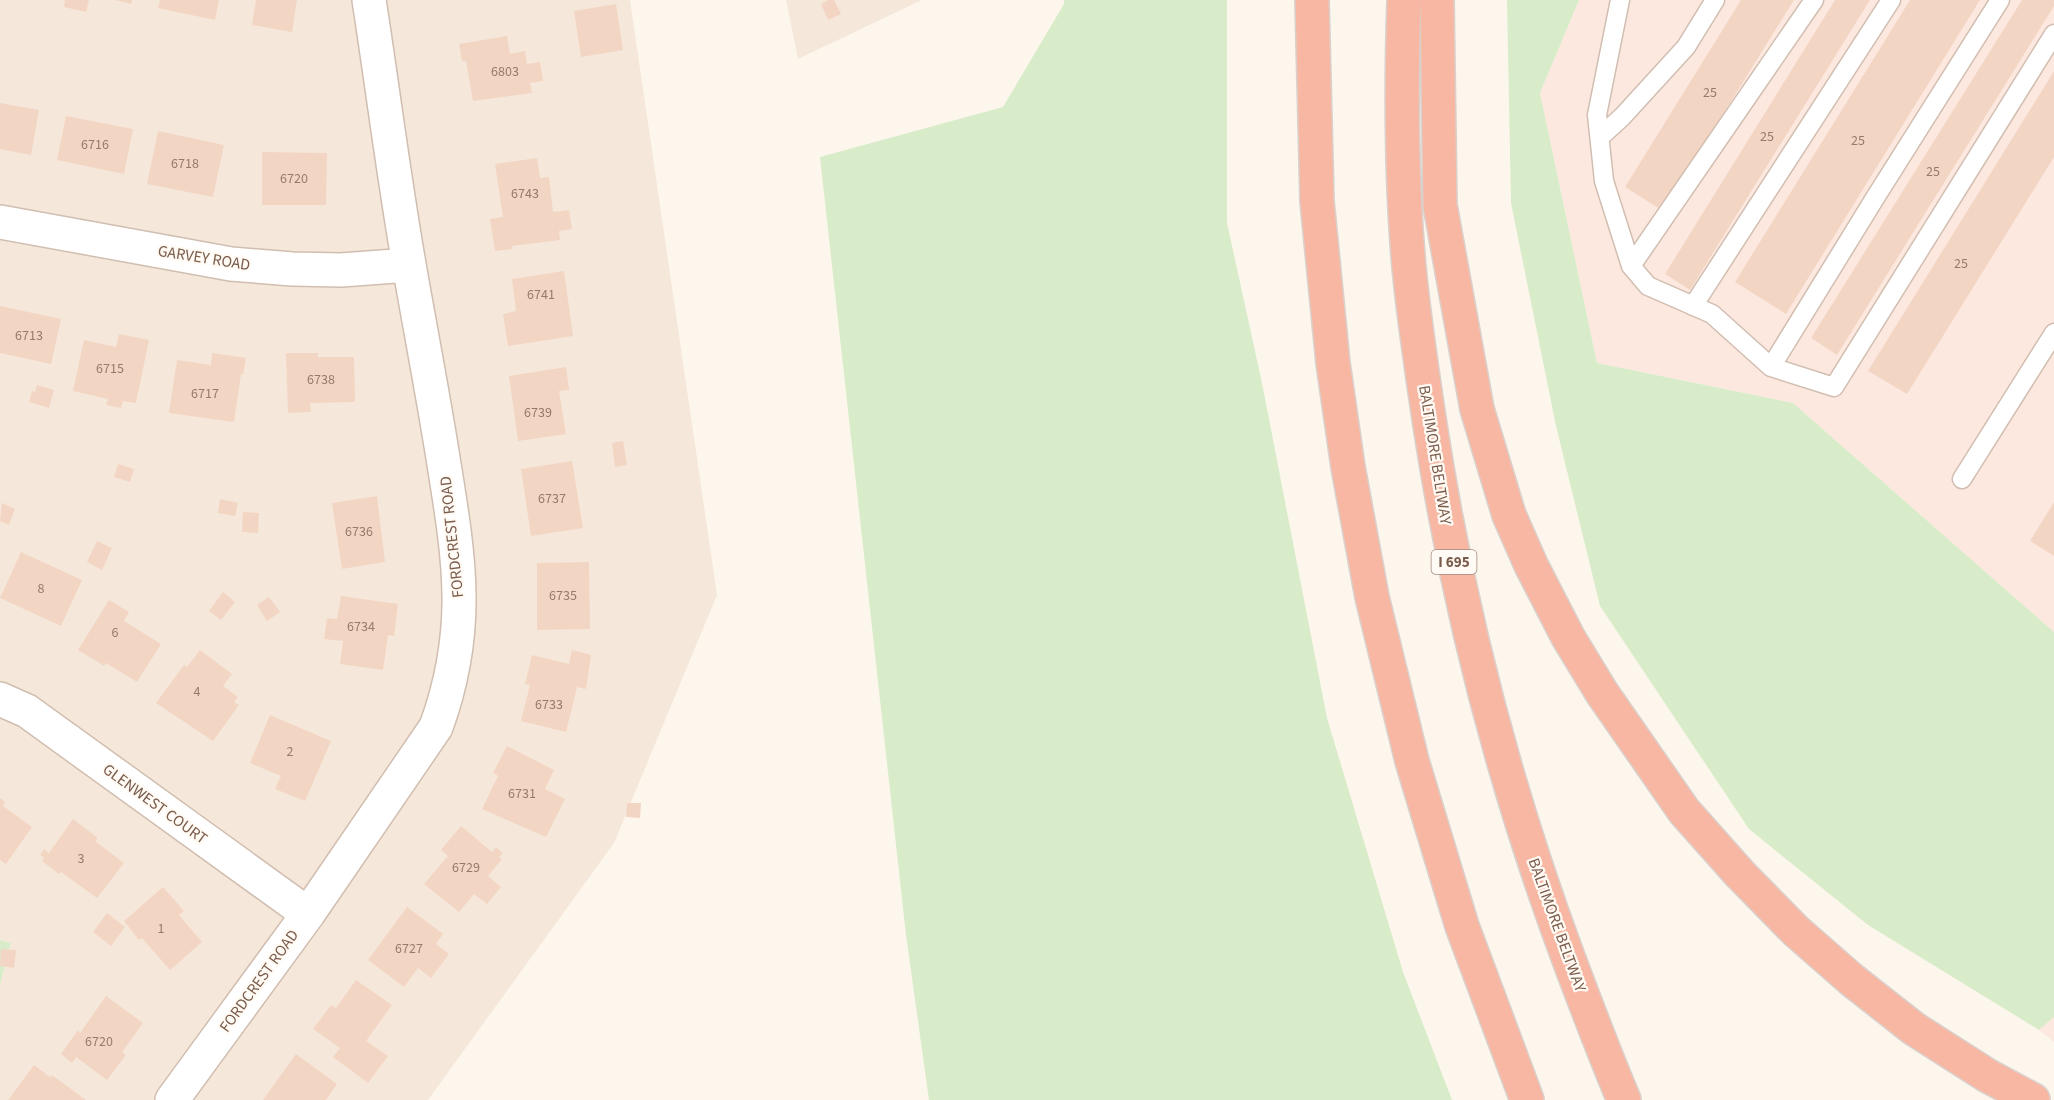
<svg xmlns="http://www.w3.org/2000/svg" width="2054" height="1100" font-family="'Source Sans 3',sans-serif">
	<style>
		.residential { fill: #f5e8da }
		.commercial { fill: #fde8e0 }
		.green { fill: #d8ecc9 }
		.building { fill: #f3d5c3 }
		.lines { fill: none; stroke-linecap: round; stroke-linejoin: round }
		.lane-casing { stroke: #d1beb0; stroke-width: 21 }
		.street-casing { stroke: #d1beb0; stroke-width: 36 }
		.highway-casing { stroke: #dad1cd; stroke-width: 36 }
		.lane { stroke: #fff; stroke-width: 18 }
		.street { stroke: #fff; stroke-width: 33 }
		.highway { stroke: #f7b7a3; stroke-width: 33 }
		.labels { text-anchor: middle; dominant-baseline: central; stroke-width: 4.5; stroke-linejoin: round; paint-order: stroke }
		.number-label { font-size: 14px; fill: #987a6a }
		.shield { fill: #fffaf3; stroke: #a28b7f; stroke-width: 1.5 }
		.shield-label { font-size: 15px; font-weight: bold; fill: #7a5c4d }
		.street-label { font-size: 16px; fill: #7a5c4d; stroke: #fffaf3 }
	</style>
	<rect width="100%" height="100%" fill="#fdf6ec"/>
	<path class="residential" d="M0,0H630L717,595L614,843L428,1100H0V985L11,943L0,940Z
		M786,0H922L798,59Z"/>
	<path class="commercial" d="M1579,0H2054V632L1793,403L1597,363L1540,93Z
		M2054,1017V1042L2039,1030Z"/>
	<path class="green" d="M1064,0H1227V223L1262,383L1327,718L1403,972L1452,1100H929L906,935L820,157L1003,107L1064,4Z
		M1507,0H1579L1540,93L1597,363L1793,403L2054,632V1017L2039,1030L1868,925L1749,829L1600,606L1556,426L1511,203Z
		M0,940L11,943L0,985Z"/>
	<path class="building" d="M65,0H89L86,12L64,7Z
		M115,0H132L131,4Z
		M160,0H219L215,20L158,8Z
		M256,0H297L292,32L252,25Z
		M828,0H834L841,14L828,20L821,4Z
		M1741,0H1794L1663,211L1625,187Z
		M1835,0H1870L1690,290L1665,274Z
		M1910,0H1980L1786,314L1735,282Z
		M2022,0H2054V6L1837,355L1811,338Z
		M616,4L623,50L581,57L574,11Z
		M507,36L510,54L525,51L527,64L540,62L543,81L530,83L532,93L473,101L466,61H462L459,44Z
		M2054,71V157L1907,394L1868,371Z
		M0,103L39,110L31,155L0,149Z
		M66,116L133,129L124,174L57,160Z
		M158,131L224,145L213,197L147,184Z
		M262,152L327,153L326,205H262Z
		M537,158L540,178L549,177L553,212L569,210L572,229L559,231L560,240L512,246V249L495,251L490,219L503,217L495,164Z
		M564,271L573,336L508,346L503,314L516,311L512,279Z
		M0,306L61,319L51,364L0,353Z
		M119,334L149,340L136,403L123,401L121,408L106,405L108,399L73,391L84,340L116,347Z
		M212,353L246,358L243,375L241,374L234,422L169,413L177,360L211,365Z
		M286,353H318V357H354L355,402L310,403L311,412L288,413Z
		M566,367L569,390L559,391L566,434L518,441L509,376Z
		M37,385L54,390L49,408L29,402L32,391L35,392Z
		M623,441L627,465L615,467L612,443Z
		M572,461L583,528L531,536L521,469Z
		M118,464L134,469L130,482L114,477Z
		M377,496L385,562L342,569L332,503Z
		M220,499L238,503L235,516L218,513Z
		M2054,502V556L2030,541Z
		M2,503L15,509L9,525L0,521Z
		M243,512L259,513L258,533L242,532Z
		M97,541L112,548L102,570L87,562Z
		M21,552L82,580L61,626L0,598Z
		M589,562L590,629L537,630V563Z
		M223,592L235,602L221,620L209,611Z
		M341,596L398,604L394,636L388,635L383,670L340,664L343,641L324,639L327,618L337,619Z
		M269,597L280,612L267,621L257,605Z
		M109,600L129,612L124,621L161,644L137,682L106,663L104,666L78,650Z
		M200,650L232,674L223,686L238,697L234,702L239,705L213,741L156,703L184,665L187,667Z
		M572,650L591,655L586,689L577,687L566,732L521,721L530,685L525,684L532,655L569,664Z
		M270,715L331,741L305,801L275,789L281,776L250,763Z
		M507,746L554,770L545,789L565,799L546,837L482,809L498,776L493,773Z
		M0,798L5,802L3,806L32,827L6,864L0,860Z
		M627,803H641L640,818L626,817Z
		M73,819L98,838L95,841L124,863L97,898L61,872L59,874L42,861L44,858L40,855L44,849L49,853Z
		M461,826L492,852L496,847L503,853L499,857L502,859L488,876L501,887L487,904L474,894L459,912L424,884L448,856L441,850Z
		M163,887L184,911L179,915L202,942L170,970L142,938L139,940L124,921Z
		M407,907L443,934L436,944L449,954L431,978L418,968L404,987L368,960Z
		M107,913L125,927L111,946L93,932Z
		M1,949L16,950L14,968L0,966Z
		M356,980L392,1005L366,1041L388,1056L368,1083L333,1057L340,1048L313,1029L331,1005L336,1008Z
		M106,996L143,1023L122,1052L126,1055L107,1080L76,1057L72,1063L61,1054L78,1030L80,1033Z
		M296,1054L337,1084L326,1100H263Z
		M34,1065L50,1077L52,1075L86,1100H8Z"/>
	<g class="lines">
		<defs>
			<path id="lane" d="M1620,0L1597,115L1604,181L1631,266L1648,286L1712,314L1771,367L1834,387L2054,34
				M1600,137L1622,117L1686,47L1715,0
				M1631,266L1814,0
				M1693,306L1891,0
				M1771,367L1875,198L2000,0
				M1962,479L2054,333"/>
			<path id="street" d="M0,222L231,264L292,269L341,270L409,265
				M0,699L27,711L308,914
				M172,1100L308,914L436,727C472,628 459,558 443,458C433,395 421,333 410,270C394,180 383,90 369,0"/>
			<path id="highway" d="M1312,0L1317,201L1333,363L1348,467L1372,597L1412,761L1462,926L1527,1100
				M1404,0C1401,89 1401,178 1409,267C1414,320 1422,372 1430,425C1458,607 1504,785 1568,957C1586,1005 1604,1053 1624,1100
				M1437,0L1440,205L1477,409L1509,515L1531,565L1568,637L1602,693L1684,811L1740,874L1796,931L1852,980L1913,1028L1988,1076L2033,1100"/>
		</defs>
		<use href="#lane" class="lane-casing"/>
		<use href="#street" class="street-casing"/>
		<use href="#highway" class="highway-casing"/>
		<use href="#lane" class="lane"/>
		<use href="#street" class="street"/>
		<use href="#highway" class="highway"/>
	</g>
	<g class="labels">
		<g class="number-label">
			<text x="505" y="72">6803</text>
			<text x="1710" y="93">25</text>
			<text x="1767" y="137">25</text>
			<text x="1858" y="141">25</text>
			<text x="95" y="145">6716</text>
			<text x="185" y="164">6718</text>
			<text x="1933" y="172">25</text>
			<text x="294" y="179">6720</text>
			<text x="525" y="194">6743</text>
			<text x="1961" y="264">25</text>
			<text x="541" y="295">6741</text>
			<text x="29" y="336">6713</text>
			<text x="110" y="369">6715</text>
			<text x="321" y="380">6738</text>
			<text x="205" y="394">6717</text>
			<text x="538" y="413">6739</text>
			<text x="552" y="499">6737</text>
			<text x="359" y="532">6736</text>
			<text x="41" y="589">8</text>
			<text x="563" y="596">6735</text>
			<text x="361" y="627">6734</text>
			<text x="115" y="633">6</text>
			<text x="197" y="692">4</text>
			<text x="549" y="705">6733</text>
			<text x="290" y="752">2</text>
			<text x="522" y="794">6731</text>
			<text x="81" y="859">3</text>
			<text x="466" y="868">6729</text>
			<text x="161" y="929">1</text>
			<text x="409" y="949">6727</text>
			<text x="99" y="1042">6720</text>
		</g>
		<rect class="shield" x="1431.5" y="550" width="45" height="24" rx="4.5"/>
		<g class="shield-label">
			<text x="1454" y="562">I 695</text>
		</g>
		<g class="street-label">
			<text transform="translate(204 258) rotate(9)">GARVEY ROAD</text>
			<text transform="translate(1435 455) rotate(81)">BALTIMORE BELTWAY</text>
			<text transform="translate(452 537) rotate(-96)">FORDCREST ROAD</text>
			<text transform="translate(155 804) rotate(36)">GLENWEST COURT</text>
			<text transform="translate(1557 925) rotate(70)">BALTIMORE BELTWAY</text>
			<text transform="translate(259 981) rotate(-54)">FORDCREST ROAD</text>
		</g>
	</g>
</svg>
